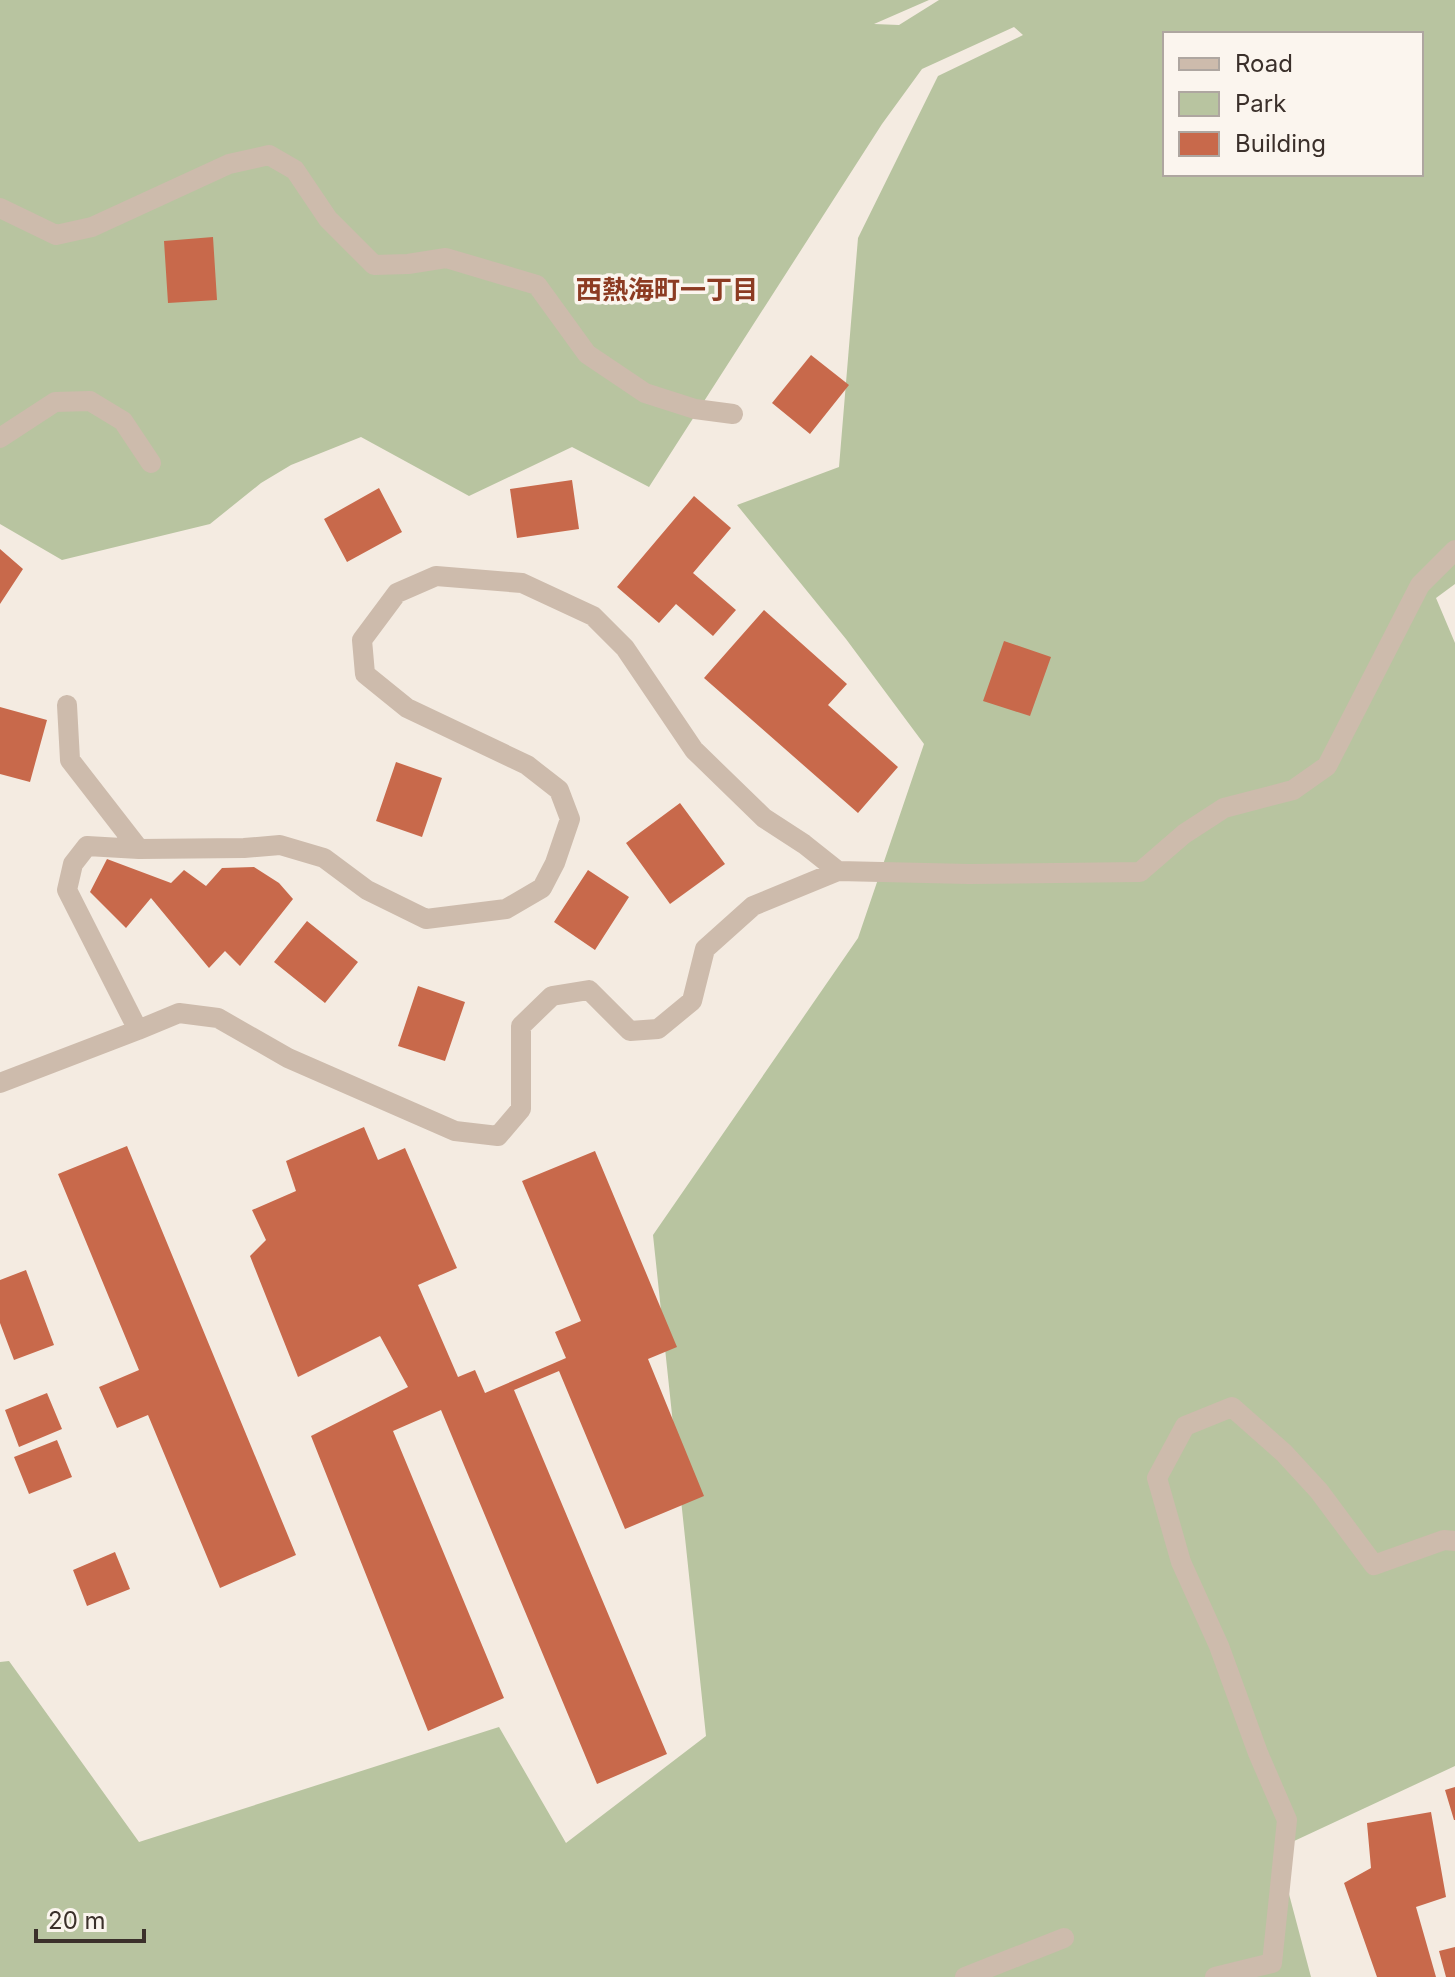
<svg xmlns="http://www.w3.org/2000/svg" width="1455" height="1977" font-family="Inter,'Noto Sans JP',sans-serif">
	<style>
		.green { fill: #b8c4a0; fill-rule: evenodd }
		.building { fill: #c8694b }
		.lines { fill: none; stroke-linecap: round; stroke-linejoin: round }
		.street { stroke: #cdbbac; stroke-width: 20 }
		.labels { text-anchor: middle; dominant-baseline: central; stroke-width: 7; stroke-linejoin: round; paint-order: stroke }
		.neighbourhood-label { font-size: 26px; font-weight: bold; fill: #8c3b22; stroke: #fbf5ee }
	</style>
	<rect width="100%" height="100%" fill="#f4ebe1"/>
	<path class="green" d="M0,0H929L874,24L899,25L939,0H1455V584L1436,598L1455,643V1766L1277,1849L1311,1977H0V1662L9,1661L139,1842L499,1727L566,1843L706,1736L653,1235L858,938L924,744L846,639L737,505L839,467L858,238L938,76L1023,35L1014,27L922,69L882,124L649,487L572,447L469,496L361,437L291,465L261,483L210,524L62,560L0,524ZM1165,34H1421V174H1165Z"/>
	<path class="building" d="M213,237L217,300L168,303L164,241Z
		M811,355L849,385L810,434L772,403Z
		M572,480L579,529L517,538L510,489Z
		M379,488L402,532L347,562L324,519Z
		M694,496L731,528L693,573L736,610L713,636L676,604L659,623L617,587Z
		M0,549L23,569L0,604Z
		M764,610L847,684L828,705L898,767L858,813L704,678Z
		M1004,641L1051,657L1030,716L983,701Z
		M0,707L47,720L30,782L0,774Z
		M396,762L442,778L422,837L376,821Z
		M680,803L725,864L670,904L626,843Z
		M107,859L171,883L184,870L206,886L222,868L254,867L279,883L293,899L240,966L225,951L209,968L151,898L126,928L90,892Z
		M588,870L629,897L595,950L554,922Z
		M307,921L358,962L325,1003L274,962Z
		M418,986L465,1002L445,1061L398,1046Z
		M364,1127L378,1160L405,1148L457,1268L418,1285L458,1377L475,1370L485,1393L566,1358L555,1332L581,1321L522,1181L595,1151L677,1347L648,1359L704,1496L625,1529L559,1371L514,1390L667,1754L597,1784L441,1410L393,1431L504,1698L428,1731L311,1436L408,1387L380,1336L298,1377L250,1256L266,1240L252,1210L296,1191L286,1161Z
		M127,1146L296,1555L220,1588L148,1415L117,1428L99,1387L139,1370L58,1174Z
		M26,1270L54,1345L14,1360L0,1323V1280Z
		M47,1393L62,1429L19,1447L5,1410Z
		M57,1440L72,1477L29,1494L14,1457Z
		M115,1552L130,1589L87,1606L73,1570Z
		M1455,1787V1820H1454L1445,1790Z
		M1431,1812L1446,1897L1416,1907L1436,1977H1377L1344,1883L1371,1868L1367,1823Z
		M1455,1947V1977H1446L1439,1951Z"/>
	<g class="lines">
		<path class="street" d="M0,208L56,235L92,227L229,164L269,155L295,170L328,219L374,265L408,264L446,258L537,285L587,354L645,393L695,409L733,414
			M0,438L55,402L90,401L123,421L151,463
			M67,705L70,760L139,849
			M138,1030L179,1013L218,1018L288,1058L455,1131L498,1136L521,1109V1026L552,996L589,990L630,1031L658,1029L692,1001L705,949L753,906L838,871
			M0,1083L138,1030L67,890L73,864L87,846L139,849L244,848L280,845L324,858L367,890L426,919L506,909L542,888L555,863L570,819L559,790L527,765L407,708L365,674L362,640L397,593L436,576L522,583L593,616L625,648L694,750L764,818L804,844L838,871L969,874L1140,872L1184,834L1224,808L1293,790L1327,766L1420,585L1455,550
			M965,1977L1064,1938
			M1215,1977L1272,1963L1287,1820L1258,1753L1219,1646L1181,1562L1157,1478L1185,1426L1232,1407L1284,1453L1319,1491L1374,1565L1444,1540L1455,1541"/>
	</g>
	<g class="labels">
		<g class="neighbourhood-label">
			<text x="667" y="289">西熱海町一丁目</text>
		</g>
	</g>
	<rect x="1163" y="32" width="260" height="144" fill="#fbf5ee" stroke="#aea6a0" stroke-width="2"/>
	<rect x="1179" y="58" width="40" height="12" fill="#cdbbac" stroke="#aea6a0" stroke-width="2"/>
	<text x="1235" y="72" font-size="24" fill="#3b302b">Road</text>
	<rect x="1179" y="92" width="40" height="24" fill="#b8c4a0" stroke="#aea6a0" stroke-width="2"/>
	<text x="1235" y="112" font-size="24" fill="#3b302b">Park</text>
	<rect x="1179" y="132" width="40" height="24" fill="#c8694b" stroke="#aea6a0" stroke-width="2"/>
	<text x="1235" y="152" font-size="24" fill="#3b302b">Building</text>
	<path d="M36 1929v12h108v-12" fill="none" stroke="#3b302b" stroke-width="4"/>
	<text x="48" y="1929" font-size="24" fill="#3b302b" stroke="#fbf5ee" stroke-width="6" paint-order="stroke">20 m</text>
</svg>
